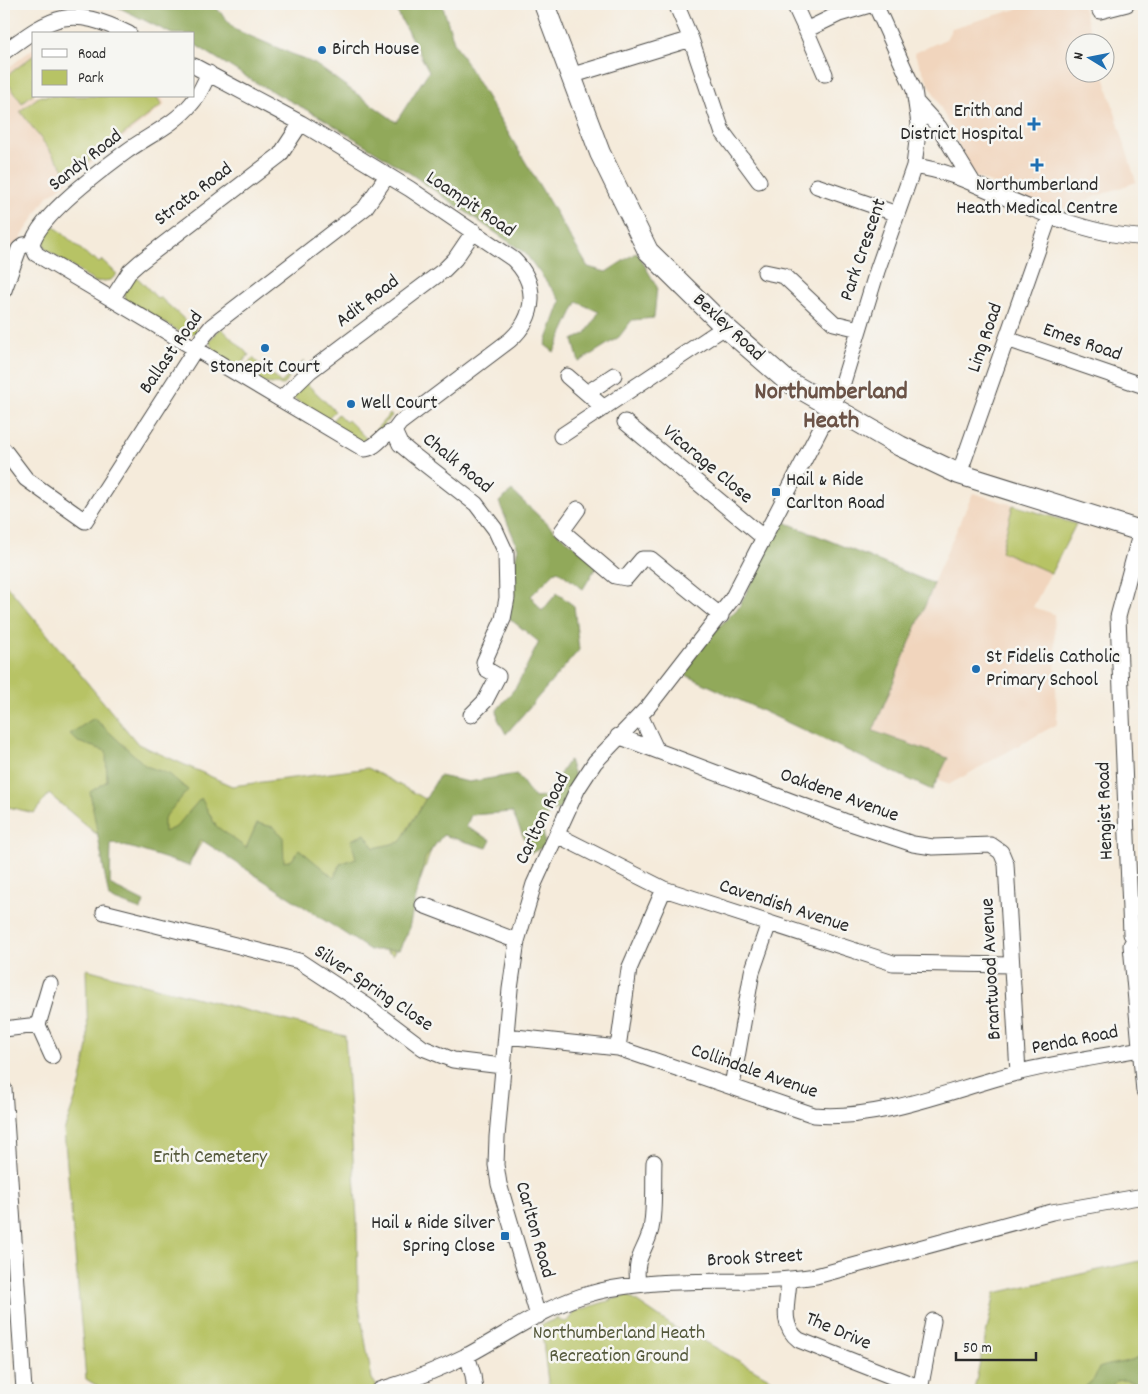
<svg xmlns="http://www.w3.org/2000/svg" width="1148" height="1394" font-family="Dekko,sans-serif">
	<style>
		.built { fill: #f1d5bd }
		.green { fill: #b7c365; stroke: #717748 }
		.forest { fill: #91a95a; stroke: #5e6a42 }
		.lines { fill: none; stroke-linecap: round; stroke-linejoin: round }
		.minor-casing { stroke: #494845; stroke-width: 17 }
		.major-casing { stroke: #494845; stroke-width: 22 }
		.minor { stroke: #fff; stroke-width: 15 }
		.major { stroke: #fff; stroke-width: 20 }
		.poi-dot { fill: #1f6fb2; stroke: #f6f6f2; stroke-width: 2 }
		.labels { text-anchor: middle; dominant-baseline: central; stroke-width: 5; stroke-linejoin: round; paint-order: stroke }
		.poi-label { font-size: 20px; fill: #2b2b2b; stroke: #f6f6f2; text-anchor: start }
		.street-label { font-size: 20px; fill: #2b2b2b; stroke: #f6f6f2 }
		.park-label { font-size: 20px; fill: #55593c; stroke: #f6f6f2 }
		.district-label { font-size: 25px; font-weight: bold; fill: #6b5347; stroke: #f6f6f2 }
	</style>
	<rect width="100%" height="100%" fill="#f6f6f2"/>
	<filter id="ink" filterUnits="userSpaceOnUse"><feTurbulence type="fractalNoise" baseFrequency=".02" numOctaves="2"/><feDisplacementMap in="SourceGraphic" scale="10" xChannelSelector="R" yChannelSelector="G"/><feConvolveMatrix kernelMatrix="1 2 1 2 8 2 1 2 1" color-interpolation-filters="sRGB"/></filter>
	<filter id="wash" filterUnits="userSpaceOnUse"><feTurbulence type="fractalNoise" baseFrequency=".0096" numOctaves="4" result="noise"/><feDisplacementMap in="SourceGraphic" scale="20" xChannelSelector="R" yChannelSelector="G"/><feGaussianBlur stdDeviation="1.12" result="paint"/><feColorMatrix in="noise" values="0 0 0 0 0 0 0 0 0 0 0 0 0 0 0 0 0 1.4 0 .05"/><feComposite in="paint" operator="in"/></filter>
	<g filter="url(#wash)">
		<rect width="100%" height="100%" fill="#f5ebdb"/>
		<path class="built" d="M1034,4H1082L1094,42H1076V72L1103,73L1136,182L1061,209L1051,208L974,176L914,53L946,39L952,28Z
			M34,48V96H161L165,105L46,198L14,249L4,244V71Z
			M973,493L1076,524L1033,607L1054,614L1057,724L950,784L859,751Z"/>
		<path class="green" d="M34,55V93L22,103L4,78Z
			M40,96H156L162,105L69,176L20,111Z
			M53,225L92,259L94,258L99,263L102,260L117,274L111,280L95,282L47,250L44,245L45,233Z
			M136,276L158,299L160,297C172,309 181,315 192,328L194,326L197,330L195,333L185,335L126,300L124,293Z
			M221,328L249,355L237,368L215,354L209,341Z
			M253,358L261,366L262,364L281,383L305,360L283,385L263,383L242,370Z
			M306,383L335,411L325,421L292,397Z
			M338,414L346,422L348,420L367,439L390,414L392,416L368,441L356,440L329,424Z
			M1013,505L1076,524L1051,573L1001,551Z
			M4,582L138,744L232,786L368,768L446,810L393,955L203,840L190,862L95,833L49,794L34,813L4,806Z
			M86,969L345,1036L357,1219L358,1300L372,1379L380,1390H104L86,1379L64,1131L80,1085L88,1046Z
			M1144,1260V1390H974L995,1293Z
			M627,1295L677,1329L697,1337L790,1390H549L541,1325L558,1318L563,1322L568,1321L573,1315V1312Z"/>
		<path class="forest" d="M112,4H213L236,30L315,64L396,122L429,71L396,10L385,4H442L454,42L588,267L606,272L637,252L657,287L654,318L632,320L619,337L579,362L573,340L586,333L599,312L577,302L554,352L545,345L561,301L525,253L411,174L322,118L253,81L194,44V34H172Z
			M512,491L555,531L598,564L583,589L557,570L531,596L542,611L557,593L574,606L579,650L506,734L498,719L497,710L516,687L539,642L510,619L509,589L518,548L499,502Z
			M782,521L934,584L873,731L948,758L932,790L675,670L739,607Z
			M94,718L146,766L169,774L188,790L164,818V832L176,827L201,798L216,826L246,848L257,823L273,827L283,836L284,862L292,860L299,849L334,878L340,864L356,858L351,840L365,834L374,848L400,842L439,776L469,782L517,774L534,798L545,797L569,760L577,784L564,806L542,818L545,846L531,853L512,812L471,815L466,827L491,840L487,848L443,835L425,858L408,932L399,950H370L200,839L189,866L136,849L111,843L110,885L144,902L141,910L109,898L90,792L107,781L106,751L78,742L70,734Z
			M1142,1355L1144,1356L1143,1385L1124,1380L1116,1381L1108,1390H1082L1094,1379L1099,1368C1113,1362 1129,1364 1142,1355Z"/>
	</g>
	<g filter="url(#ink)">
		<g class="lines">
			<defs>
				<path id="minor" d="M676,4L691,39L722,131L759,181
					M794,4L806,30
					M1100,11L1127,4
					M4,52C54,15 70,5 129,34
					M194,66L301,123L410,189L513,259C539,284 536,317 510,340L400,423L394,431
					M825,74L806,30L839,14L873,4
					M570,76L691,39
					M917,103L939,127L972,181
					M914,166C949,171 972,183 1004,197C1045,215 1100,237 1144,237
					M817,186L897,214
					M32,244L36,254L364,449C376,449 382,434 394,431
					M32,244C40,215 101,170 127,151C148,136 175,124 192,103C200,94 204,83 209,73
					M765,272L784,276L834,323L859,329
					M4,290L19,249L24,245L32,244
					M112,299L130,271L139,263L280,155L301,123
					M1007,339L1144,386
					M567,376L604,408
					M587,393L614,375
					M281,399L310,371L444,270L455,259L474,231
					M625,422L764,538
					M394,431L400,444L412,454L476,504L495,529L506,553L507,598L503,619L484,662L486,669L498,676L485,701L471,715
					M561,436L725,327
					M4,450L26,479L85,521L203,337L212,326L365,208L387,176
					M959,474L1050,215
					M578,509L562,531L615,576L626,578L642,559H651L721,616
					M640,715L656,749
					M618,736L844,821L913,844L933,847L991,845L1001,852L1006,864L1018,1073
					M557,835L664,889L893,963L1011,965
					M423,905L517,941
					M104,912L299,961L366,1005L423,1048L453,1060L502,1066
					M1135,939L1131,934L1118,617L1141,531
					M1135,939L1131,945L1144,1091
					M38,1025L50,984
					M4,1029L38,1025L52,1056
					M506,1036L618,1048L814,1115C879,1121 953,1089 1016,1073C1056,1063 1099,1057 1140,1049
					M618,1048L629,969L664,889
					M732,1086L752,972L769,923
					M4,1089L24,1390
					M789,1280C788,1302 779,1325 799,1340L921,1388
					M638,1284C634,1256 645,1253 651,1229C655,1208 653,1184 654,1162
					M538,1316L499,1184L496,1165L497,1137L510,989L517,941L534,884L578,788L595,762L648,707L732,599L841,389L877,271L914,166L919,124L914,90L875,4
					M467,1355L473,1375L475,1390
					M380,1390C410,1381 440,1369 468,1355C505,1335 542,1309 582,1296C658,1272 738,1288 816,1276L1052,1212L1144,1196
					M920,1390L933,1321"/>
				<path id="major" d="M544,4L600,153L648,251L725,327L787,381L900,446L959,474L1144,532"/>
			</defs>
			<use href="#minor" class="minor-casing"/>
			<use href="#major" class="major-casing"/>
			<use href="#minor" class="minor"/>
			<use href="#major" class="major"/>
		</g>
	</g>
	<g class="poi-dot">
		<circle cx="322" cy="50" r="5"/>
		<path d="M1031.5 116.5h5v5h5v5h-5v5h-5v-5h-5v-5h5z"/>
		<path d="M1034.5 157.5h5v5h5v5h-5v5h-5v-5h-5v-5h5z"/>
		<circle cx="265" cy="348" r="5"/>
		<circle cx="351" cy="404" r="5"/>
		<rect x="771" y="487" width="10" height="10" rx="2.5"/>
		<circle cx="976" cy="669" r="5"/>
		<rect x="500" y="1231" width="10" height="10" rx="2.5"/>
	</g>
	<g class="labels">
		<g class="poi-label">
			<text x="332" y="50">Birch House</text>
			<text x="1023" y="112" text-anchor="end">Erith and<tspan x="1023" dy="23">District Hospital</tspan></text>
			<text x="1037" y="186" text-anchor="middle">Northumberland<tspan x="1037" dy="23">Heath Medical Centre</tspan></text>
			<text x="265" y="368" text-anchor="middle">Stonepit Court</text>
			<text x="361" y="404">Well Court</text>
			<text x="786" y="481">Hail &amp; Ride<tspan x="786" dy="23">Carlton Road</tspan></text>
			<text x="986" y="658">St Fidelis Catholic<tspan x="986" dy="23">Primary School</tspan></text>
			<text x="495" y="1224" text-anchor="end">Hail &amp; Ride Silver<tspan x="495" dy="23">Spring Close</tspan></text>
		</g>
		<g class="street-label">
			<text transform="translate(86 161) rotate(-38)">Sandy Road</text>
			<text transform="translate(194 195) rotate(-37)">Strata Road</text>
			<text transform="translate(470 205) rotate(34)">Loampit Road</text>
			<text transform="translate(864 250) rotate(-71)">Park Crescent</text>
			<text transform="translate(368 302) rotate(-37)">Adit Road</text>
			<text transform="translate(728 328) rotate(43)">Bexley Road</text>
			<text transform="translate(986 338) rotate(-71)">Ling Road</text>
			<text transform="translate(1082 343) rotate(19)">Emes Road</text>
			<text transform="translate(172 353) rotate(-55)">Ballast Road</text>
			<text transform="translate(457 464) rotate(39)">Chalk Road</text>
			<text transform="translate(707 465) rotate(40)">Vicarage Close</text>
			<text transform="translate(839 796) rotate(20)">Oakdene Avenue</text>
			<text transform="translate(1106 811) rotate(-92)">Hengist Road</text>
			<text transform="translate(543 819) rotate(-64)">Carlton Road</text>
			<text transform="translate(784 907) rotate(18)">Cavendish Avenue</text>
			<text transform="translate(992 969) rotate(-93)">Brantwood Avenue</text>
			<text transform="translate(373 989) rotate(34)">Silver Spring Close</text>
			<text transform="translate(1075 1041) rotate(-11)">Penda Road</text>
			<text transform="translate(754 1072) rotate(19)">Collindale Avenue</text>
			<text transform="translate(534 1230) rotate(74)">Carlton Road</text>
			<text transform="translate(755 1259) rotate(-3)">Brook Street</text>
			<text transform="translate(838 1332) rotate(23)">The Drive</text>
		</g>
		<g class="park-label">
			<text x="210" y="1158">Erith Cemetery</text>
			<text x="619" y="1334">Northumberland Heath<tspan x="619" dy="23">Recreation Ground</tspan></text>
		</g>
		<g class="district-label">
			<text x="831" y="393">Northumberland<tspan x="831" dy="29">Heath</tspan></text>
		</g>
	</g>
	<rect width="1148" height="1394" fill="none" stroke="#f6f6f2" stroke-width="20"/>
	<rect x="32" y="32" width="162" height="65" fill="#f6f6f2" stroke="#a5a5a2"/>
	<rect x="42" y="49" width="25" height="8" fill="#ffffff" stroke="#a5a5a2"/>
	<text x="78" y="58" font-size="15" fill="#2b2b2b">Road</text>
	<rect x="42" y="70" width="25" height="15" fill="#b7c365" stroke="#a5a5a2"/>
	<text x="78" y="82" font-size="15" fill="#2b2b2b">Park</text>
	<g transform="translate(1090 58) rotate(280)"><circle r="24" fill="#f6f6f2" stroke="#a5a5a2"/>
	<path d="M0-4L9 19L0 12L-9 19Z" fill="#1f6fb2"/>
	<text y="-8" font-size="14" font-weight="bold" text-anchor="middle" fill="#2b2b2b">N</text>
	</g>
	<path d="M956 1352v8h80v-8" fill="none" stroke="#2b2b2b" stroke-width="2.5"/>
	<text x="963" y="1352" font-size="15" fill="#2b2b2b" stroke="#f6f6f2" stroke-width="4" paint-order="stroke">50 m</text>
</svg>
